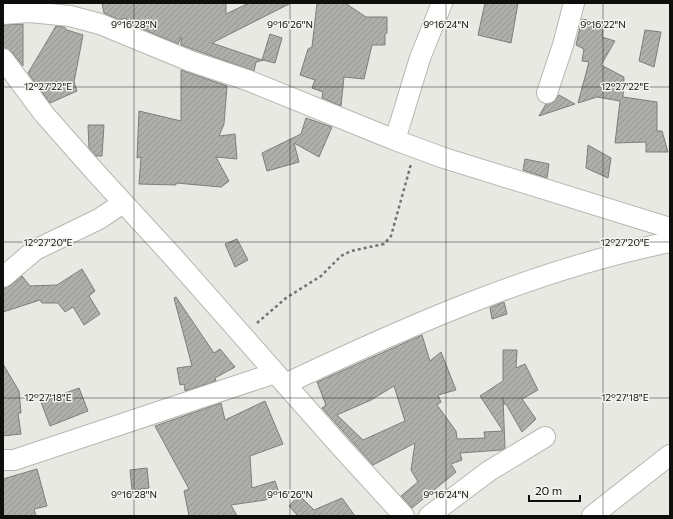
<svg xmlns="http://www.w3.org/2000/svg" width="673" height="519" font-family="Commissioner,sans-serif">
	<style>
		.building { fill: url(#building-hatch); stroke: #7c7e7a; fill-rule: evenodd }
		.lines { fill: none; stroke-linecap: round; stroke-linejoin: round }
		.minor-casing { stroke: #b7b7b2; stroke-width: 22 }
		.path { stroke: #737370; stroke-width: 2.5; stroke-dasharray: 3 3; stroke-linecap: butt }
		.minor { stroke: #fff; stroke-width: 20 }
		.ticks { fill: none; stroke: #0e0e0d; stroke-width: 1; stroke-opacity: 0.45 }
		.ticks-label { font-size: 10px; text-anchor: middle; fill: #0e0e0d; stroke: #f6f6f1; stroke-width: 3; stroke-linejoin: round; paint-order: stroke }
	</style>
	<defs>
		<pattern id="building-hatch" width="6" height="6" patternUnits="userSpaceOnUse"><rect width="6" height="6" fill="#adafab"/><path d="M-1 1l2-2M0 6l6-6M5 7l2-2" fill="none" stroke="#949592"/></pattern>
	</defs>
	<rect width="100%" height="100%" fill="#e9e9e4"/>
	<path class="building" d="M102,3H226V14L249,3H291L212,43L262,60L270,34L282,38L275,63L263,60H264L256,62L254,71L181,45V37L178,44L128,23L126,18L119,20L104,13Z
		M317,3H345L366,17H387V33L385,34V45H372L364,79L344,77L341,106L322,98L323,92L312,88L315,80L300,75L308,49L312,47Z
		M485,3H518L511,43L478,35Z
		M582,19L604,24L602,37L615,41L601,65L624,77L623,97L657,102V131H662L668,152H646V142L615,143L620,101L597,97L578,103L589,62L582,61L584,49L576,45Z
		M23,24V66L12,52L3,48V25Z
		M56,26L64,27L67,30L83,35L74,82L77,91L50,103L28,73Z
		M645,30L661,32L654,67L639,61Z
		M181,70L227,86L224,124L219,136L235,134L237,159L216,157L229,181L221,187L176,183V185L139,184L141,157L137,158L139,111L181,121Z
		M559,95L575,104L539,116L546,104L554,102Z
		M306,118L332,127L319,157L294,143L299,162L267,171L262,153L301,134Z
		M88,125H104L102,156H96L89,148Z
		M588,145L611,158L608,178L586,168Z
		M525,159L549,164L547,178L523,170Z
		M237,239L248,260L235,267L225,244Z
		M82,269L95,291L89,296L100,314L84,325L73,307L65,312L58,303H42L40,300L3,312V288L10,286L22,276L30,286L57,285Z
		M176,297L214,353L220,349L235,367L215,378L216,381L185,391L184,384L180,385L177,368L192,366L174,298Z
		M504,302L507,314L492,319L490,308Z
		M422,335L430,361L441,352L456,390L438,395L441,402L437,405L456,431L457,439L485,438L484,432L503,431L480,396L503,381V350H517L516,368L525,364L538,390L522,399L536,419L522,432L506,404H504L503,398L505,448L501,450L460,453L462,460L451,464L456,472L412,508L401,496L418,482L411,470L415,443L373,465L322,408L326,405L317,382ZM394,386L405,421L363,440L337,415L371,400Z
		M3,364L19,391L21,413H18L21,434L3,436Z
		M79,388L88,411L50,426L41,402Z
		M265,401L283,444L250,456L252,488L275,481L279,493L265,500L231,505L237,516H189L184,491L189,489L155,426L221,403L225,420Z
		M147,468L149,488L132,490L130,470Z
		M37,469L47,506L34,509L36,516H3V479Z
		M299,495L314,510L342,498L355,516H298L289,506Z"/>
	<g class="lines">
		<defs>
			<path id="minor" d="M3,14L30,12L70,16L100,24L190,61L247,80L395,140L444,158L670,228
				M3,59L44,114L97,174L175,259L339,445L404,516
				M547,93L563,45L574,3
				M395,140L420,58L442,3
				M3,277L35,250L99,219L123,203
				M285,384C408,326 536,269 670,242
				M3,460H14L275,373
				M429,516L489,471L545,437
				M592,516L670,455"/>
		</defs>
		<use href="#minor" class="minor-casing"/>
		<path class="path" d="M257,323L286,298L321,276L341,256L351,251L384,244L391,236L411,164"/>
		<use href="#minor" class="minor"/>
	</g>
	<path class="ticks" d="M134,3V516M290,3V516M446,3V516M603,3V516M3,87H670M3,242H670M3,398H670"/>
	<g class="ticks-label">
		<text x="134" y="28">9°16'28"N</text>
		<text x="290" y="28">9°16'26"N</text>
		<text x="446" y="28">9°16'24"N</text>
		<text x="603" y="28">9°16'22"N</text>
		<text x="625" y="90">12°27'22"E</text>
		<text x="48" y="90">12°27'22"E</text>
		<text x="625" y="246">12°27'20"E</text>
		<text x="48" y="246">12°27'20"E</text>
		<text x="625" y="401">12°27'18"E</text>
		<text x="48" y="401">12°27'18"E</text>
		<text x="134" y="498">9°16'28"N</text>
		<text x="290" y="498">9°16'26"N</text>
		<text x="446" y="498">9°16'24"N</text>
	</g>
	<rect width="673" height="519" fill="none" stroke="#0e0e0d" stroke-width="8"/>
	<path d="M529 495v6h51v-6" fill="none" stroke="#0e0e0d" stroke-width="2"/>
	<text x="535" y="495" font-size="12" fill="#0e0e0d" stroke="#f6f6f1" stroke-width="3" paint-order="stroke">20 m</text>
</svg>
